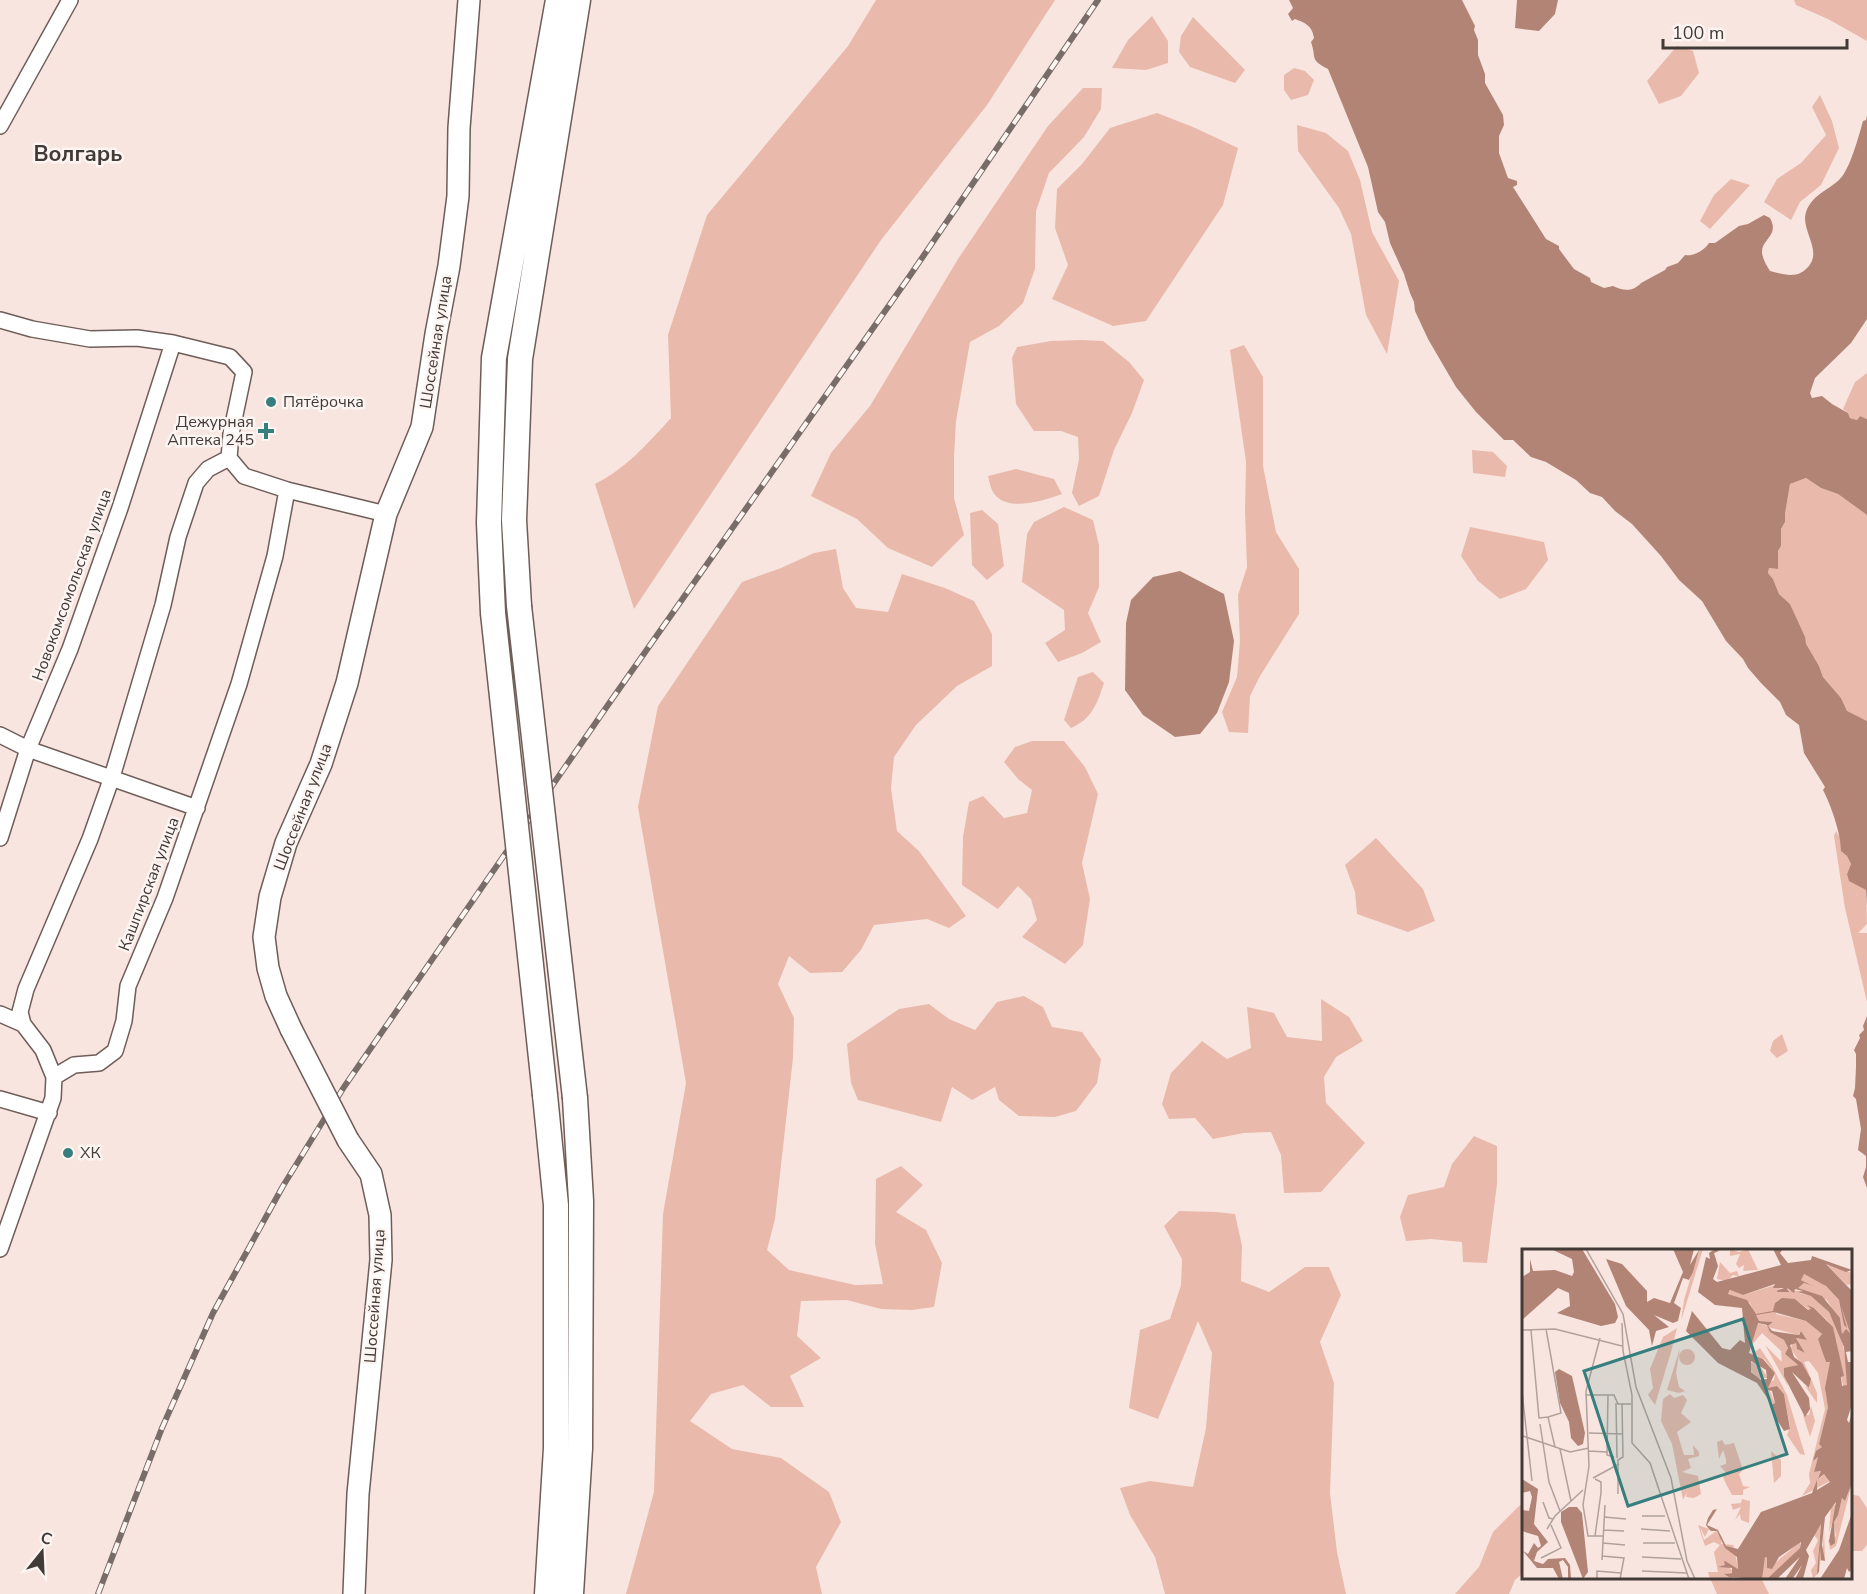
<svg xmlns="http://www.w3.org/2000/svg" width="1867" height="1594" font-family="'Nunito Sans',sans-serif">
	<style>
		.green { fill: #e9baab }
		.water { fill: #b28476 }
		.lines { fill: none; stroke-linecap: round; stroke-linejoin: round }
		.street-casing { stroke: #6e5d58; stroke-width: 18 }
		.secondary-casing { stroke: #6e5d58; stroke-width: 24 }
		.primary-casing { stroke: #6e5d58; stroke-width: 27 }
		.street { stroke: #fff; stroke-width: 15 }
		.secondary { stroke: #fff; stroke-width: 21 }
		.primary { stroke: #fff; stroke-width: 24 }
		.rail-casing { stroke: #796d69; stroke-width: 6 }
		.rail { stroke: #fdf5f2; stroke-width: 4; stroke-dasharray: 11; stroke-linecap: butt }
		.secondary-bridge-casing { stroke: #6e5d58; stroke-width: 24; stroke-linecap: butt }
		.primary-bridge-casing { stroke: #6e5d58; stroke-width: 27; stroke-linecap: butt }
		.secondary-bridge { stroke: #fff; stroke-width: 21 }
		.primary-bridge { stroke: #fff; stroke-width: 24 }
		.poi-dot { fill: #367f7e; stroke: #fdf5f2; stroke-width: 2 }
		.labels { text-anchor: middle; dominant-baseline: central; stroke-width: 5; stroke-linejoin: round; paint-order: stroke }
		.street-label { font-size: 16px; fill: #423a37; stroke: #fdf5f2 }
		.poi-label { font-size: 16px; fill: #423a37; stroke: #fdf5f2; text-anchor: start }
		.district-label { font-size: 22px; font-weight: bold; fill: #423a37; stroke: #fdf5f2 }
		.inset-road { fill: none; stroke: #b0a19c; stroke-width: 1.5 }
		.view { fill: #367f7e; fill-opacity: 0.15; stroke: #367f7e; stroke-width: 3 }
		.inset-edge { fill: none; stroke: #423a37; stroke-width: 3 }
	</style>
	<rect width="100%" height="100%" fill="#f9e5df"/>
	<path class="green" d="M876,0H1055L987,105L881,240L634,609L595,484C628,467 646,445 671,418L668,335L707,215L848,46Z
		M1794,0H1867V41L1828,19L1796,5Z
		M1152,16L1168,41V63L1146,70L1112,68L1128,40Z
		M1193,17L1245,70L1235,83L1190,67L1179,52L1181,36Z
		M1677,46L1693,51L1699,73L1681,96L1659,104L1647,81Z
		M1294,68L1305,71L1314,80L1308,95L1291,100L1284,90V75Z
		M1083,88H1102L1101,109L1084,137L1049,173L1036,211L1035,269L1023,303L999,326L970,342L956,421L954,458V498L964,535L932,567L888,548L857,519L811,496L831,453L870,406L958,259L1048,126Z
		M1820,95L1832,121L1839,148L1821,185L1800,202L1791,220L1764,202L1777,179L1801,163L1826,135L1812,107Z
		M1157,113L1193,127L1238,148L1223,205L1146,321L1113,326L1052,299L1068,265L1055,228L1057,189L1082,164L1110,128Z
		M1297,125L1326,133L1348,151L1360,180L1372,232L1399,281L1387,354L1366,315L1351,234L1339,208L1298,151Z
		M1731,179L1750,185L1710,229L1700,221L1714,195Z
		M1081,340L1103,341L1129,362L1144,380L1132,413L1114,450L1099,496L1079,506L1072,493L1079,459L1078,437L1061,431H1034L1016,404L1012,358L1017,347L1051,341Z
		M1244,345L1263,377V466L1276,532L1299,569V614L1260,676L1250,696L1248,733L1229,732L1222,712L1237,677L1240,641L1238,595L1247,567L1245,511L1246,462L1230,350Z
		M1867,373V419L1860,416L1857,420L1850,418L1848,413L1843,409L1855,382Z
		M1472,450L1493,452L1507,466L1505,477L1473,473Z
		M1016,469L1054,479L1062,494C1043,501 1003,514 992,490C990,486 989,480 988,476Z
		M1806,478L1821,488L1838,494L1867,515V721L1847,712L1841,698L1823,677L1819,666L1805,644L1804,637L1790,604L1779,594L1773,579L1768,573L1769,568L1778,569V551L1781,546V529L1785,522V514L1790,484Z
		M1064,507L1093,520L1099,545V587L1088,613L1101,642L1082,653L1058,662L1045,643L1065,630L1064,610L1022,582L1027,534L1034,522Z
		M982,510L998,524L1004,566L987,580L972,565L970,513Z
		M1470,527L1544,542L1548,560L1526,589L1500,599L1478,581L1461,556Z
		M836,549L843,588L856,608L888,612L902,574L945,588L974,601L992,634V666L957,686L916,725L894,757L891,788L897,831L919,851L966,916L949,928L927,919L874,925L861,950L842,972L810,973L789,956L778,984L794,1018L793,1058L775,1219L767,1250L789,1270L855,1285L883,1284L875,1244L876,1179L901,1166L923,1185L896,1212L926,1230L942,1263L934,1307L912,1310L881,1309L847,1300L801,1301L797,1336L821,1358L790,1376L804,1407H771L743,1385L711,1394L690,1421L732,1449L781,1458L829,1492L841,1522L816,1567L822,1594H626L654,1492L663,1214L686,1083L638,807L658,706L742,582L781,568L814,553Z
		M1093,672L1104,683C1097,704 1092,719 1071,728L1064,720L1078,677Z
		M1032,741H1064L1085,767L1098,794L1082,863L1090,899L1083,945L1065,964L1022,937L1037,920L1031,899L1018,886L998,909L962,885L963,837L969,802L983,796L1004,818L1027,813L1032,790L1018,779L1004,762L1015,747Z
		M1836,831L1840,838L1842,851L1847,856L1851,864L1847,874L1856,884L1866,890L1867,924L1858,933H1867V1002L1845,908L1834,836Z
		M1376,838L1423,889L1435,921L1408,932L1357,914L1355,892L1345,865Z
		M1024,996L1043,1007L1052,1027L1082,1032L1101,1059L1097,1083L1076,1111L1055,1117L1019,1116L999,1100L995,1087L972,1100L952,1087L941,1122L858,1100L851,1083L847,1044L899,1009L929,1004L949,1019L975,1030L997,1002Z
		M1321,999L1349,1017L1363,1041L1336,1057L1324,1077L1326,1103L1365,1143L1321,1192L1284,1193L1281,1155L1271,1132L1244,1133L1213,1139L1195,1118L1169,1119L1162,1104L1171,1073L1202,1041L1227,1059L1251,1048L1247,1007L1274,1013L1287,1037L1322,1041Z
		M1782,1034L1788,1051L1777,1058L1770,1051L1773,1041Z
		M1474,1136L1497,1146V1184L1487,1263L1463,1262L1462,1242L1431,1239L1406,1241L1400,1217L1408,1195L1444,1187L1452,1164Z
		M1179,1211L1216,1212L1235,1214L1242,1246L1241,1281L1269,1292L1305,1267H1329L1341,1295L1320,1342L1334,1383L1330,1493L1337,1552L1346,1594H1165L1155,1557L1130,1515L1120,1488L1150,1481L1193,1487L1206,1428L1212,1353L1198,1321L1158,1419L1129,1408L1140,1330L1170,1319L1181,1285L1182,1259L1164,1226Z
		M1850,1494L1859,1496L1867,1508V1545L1862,1551H1851Z
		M1523,1504V1573L1515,1580L1509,1594H1455L1479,1567L1493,1532L1519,1506Z
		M1710,1578H1761L1769,1594H1717Z"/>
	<path class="water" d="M1289,0H1462L1475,26L1474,30L1478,40V55L1485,74V83L1503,115L1504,125L1499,136V153L1508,178L1517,181V185L1513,187L1546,239L1559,246V249L1574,269L1590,278L1591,282L1604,288L1613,286C1623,291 1633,292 1641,283L1665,270L1667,267L1678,263L1685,255C1693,257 1705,250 1709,243H1715L1739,226L1748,224L1764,215L1770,218C1780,236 1761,239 1762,253C1763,260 1767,266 1770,271C1782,274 1796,279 1806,269C1825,252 1800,231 1806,212C1812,195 1827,191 1839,180C1850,170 1859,135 1863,121L1866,120L1867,116V319L1851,343L1815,378L1810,393L1812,398L1822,396L1832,404L1848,413L1850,418L1857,420L1860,416L1867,419V515L1838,494L1821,488L1806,478L1790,484L1785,514V522L1781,529V546L1778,551V569L1769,568L1768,573L1773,579L1779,594L1790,604L1805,637L1806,644L1819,666L1823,677L1841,698L1847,711L1867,721V907L1866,890L1849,881L1847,874L1851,864L1847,856L1841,851C1841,834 1831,805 1823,790L1825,787L1804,753L1799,725L1786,715L1780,702L1761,683L1748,668L1743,659L1726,641L1702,601L1679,580L1661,556L1632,524L1615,511L1602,497L1590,493L1576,480L1546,462L1531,457L1513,440H1504L1476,412L1456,387L1428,339L1415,311L1414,302L1410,293L1404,274L1390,243L1385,222L1378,212L1368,167L1328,69C1309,59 1317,59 1311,42L1314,38C1312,25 1305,23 1295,19L1292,21L1288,14L1293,8Z
		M1517,0H1558L1555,14L1539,31L1515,28Z
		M1180,571L1224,594L1234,641L1229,682L1217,713L1200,734L1175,737L1143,715L1125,690L1126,623L1131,600L1153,577Z
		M1867,1016V1188L1863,1177L1866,1167V1156L1858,1150L1861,1129L1856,1099L1853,1096L1855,1088L1856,1067V1054L1854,1050L1860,1038L1859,1035L1864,1030L1863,1026Z"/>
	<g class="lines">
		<defs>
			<path id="street" d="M0,126L70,0
				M0,320L32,329L90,339L137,338L173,343L230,357L244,372L231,434L229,458L244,476L287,490L386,514
				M0,735L28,749L197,808
				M0,838L28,749L70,649L120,508L173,343
				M0,1014L23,1024
				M54,1077L74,1065L99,1063L115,1051L124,1021L128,986L165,898L239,684L275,556L287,490
				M0,1099L49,1113
				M0,1249L53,1098L54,1077L43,1050L23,1024L20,1012L26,989L90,839L112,777L163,605L178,537L196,483L208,469L229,458"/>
			<path id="secondary" d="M291,1029L276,996L268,968L264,937L270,897L286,843L321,764L347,683L386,514L422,427L436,334L449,266L458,196L459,128L469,0
				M348,1140L371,1174L380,1215L381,1260L358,1494L354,1594"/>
			<path id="primary" d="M519,606L514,520L520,359L578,0
				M493,613L489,523L494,358L558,0
				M545,1095L556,1205V1448L547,1594
				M571,1594L580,1448L581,1201L575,1098"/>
		</defs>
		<use href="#street" class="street-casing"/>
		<use href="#secondary" class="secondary-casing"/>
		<use href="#primary" class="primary-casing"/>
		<use href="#street" class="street"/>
		<use href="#secondary" class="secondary"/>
		<use href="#primary" class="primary"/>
		<defs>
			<path id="rail" d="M98,1594L162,1428L213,1313L283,1186L344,1087L610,702L909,277L1098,0"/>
		</defs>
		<use href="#rail" class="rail-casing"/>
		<use href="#rail" class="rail"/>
		<defs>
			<path id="secondary-bridge" d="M291,1029L348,1140"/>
			<path id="primary-bridge" d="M519,606L575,1098
				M493,613L545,1095"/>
		</defs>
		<use href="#secondary-bridge" class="secondary-bridge-casing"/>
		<use href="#primary-bridge" class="primary-bridge-casing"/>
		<use href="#secondary-bridge" class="secondary-bridge"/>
		<use href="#primary-bridge" class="primary-bridge"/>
	</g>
	<g class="poi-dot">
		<circle cx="271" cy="402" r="6"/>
		<path d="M263 422h6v6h6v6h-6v6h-6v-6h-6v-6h6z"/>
		<circle cx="68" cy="1153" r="6"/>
	</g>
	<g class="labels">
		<g class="street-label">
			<text transform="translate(436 342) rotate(-81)">Шоссейная улица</text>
			<text transform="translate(72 585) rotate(-70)">Новокомсомольская улица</text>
			<text transform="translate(303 807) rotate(-69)">Шоссейная улица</text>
			<text transform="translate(149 884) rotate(-69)">Кашпирская улица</text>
			<text transform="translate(375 1296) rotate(-86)">Шоссейная улица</text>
		</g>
		<g class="poi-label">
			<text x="283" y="402">Пятёрочка</text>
			<text x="254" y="422" text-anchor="end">Дежурная<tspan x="254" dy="18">Аптека 245</tspan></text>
			<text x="80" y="1153">ХК</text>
		</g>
		<g class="district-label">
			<text x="78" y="154">Волгарь</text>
		</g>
	</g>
	<g transform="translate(1522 1249)">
		<rect width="330" height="330" fill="#f9e5df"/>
		<path d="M177,0H181L159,72L162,51ZM208,0L217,3L226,0L236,21L221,22L222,16L217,19L214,15L218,5L208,7ZM198,13L208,24L215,22L217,27L211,26L205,32L195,30ZM304,15L330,24V35L325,36ZM281,25L300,33L317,51L328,84L324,81L320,85L318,71L313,63L312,68L307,62L311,61L305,51L275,39L282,34L291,37L279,31ZM269,31L256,41L281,42L277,44L290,47L306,62L319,84L325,121V136L321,138L314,90L312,94V82L305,71L292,59L286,57L293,62L291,64L273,50L255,52L254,65L284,72L300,85L296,90H304L299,91L300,96L310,95V101L305,98L302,105L304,113H309L306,158L297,195L301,196L291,212L296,208L292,223L299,222L297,230L302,225L308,232L280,247L288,234L287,225L303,160L296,124L287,112L282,113L295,144V154L283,137L288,139V128L269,100L270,94L274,93L275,100L283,104L274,89L285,91L279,82L276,86L246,78L262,91L266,99L263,105L276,116L262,120L266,137L243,96L260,113L259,102L240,84L229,97L235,74L246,77L251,73L236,72L228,54L206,45L209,41L221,46ZM155,79L149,103L133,156L126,146L131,139L128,120L141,88ZM158,99L154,124L157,138L163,142L157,144L145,141ZM238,99L250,117L265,146L283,206L278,205L265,186L268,178L262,145L255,137L247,140L253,154L249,156L241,142L247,148L245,135L252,131L253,124L242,110L230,105ZM157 108a8 8 0 1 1 16 0a8 8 0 1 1-16 0ZM227,113L237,115L246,129H236L228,121ZM148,145L152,149L161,146L165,151L159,164L169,173L155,183L162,206H172L171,196L177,203V207L166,210L169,219L160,223L176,227L179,245L172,249L164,248L165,243L161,251L150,195L139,172L141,150ZM289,157L293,172L288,188L281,166H287ZM200,191L203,196L212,194L221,221L217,225L221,237L228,238L221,241V246H210L204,235L201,228L205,225L198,217L204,215V210L201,201L197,210L195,193ZM249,202L259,211V227L252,234ZM330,234L314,297L308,301L306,290L310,297L314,286L311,272L307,283L309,258L315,255V267L320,249L323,252ZM220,250L228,252L227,274L219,271L218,265L213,271L219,258L211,261L209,255L219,254ZM299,275L297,298L301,299L302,280L303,311L298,312L297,323L291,330L289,321L294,314L291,302L296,291L292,286ZM176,276L187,280L183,288L178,278L182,291L194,282L200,288L199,295L212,296L211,300L203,298L213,303L216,320L204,314L211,323L203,325L213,330H188L186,323H196L192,303L198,296L192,293L183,297ZM278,293V299L261,316L245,330H240L241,308L245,309L247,319Z" fill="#e9baab"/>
		<path d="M29,0H60L93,55L96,68L93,74L79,77L35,64L48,57L47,44L36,39L0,71V28L8,23V10L11,22L33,21L50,27L52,23L50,10ZM151,0H172L168,16L177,1L171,23L167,31L161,29L152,54L159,59L156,72L151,74L132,66L147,78L134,82L130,97L127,81L104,57L84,10L100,15L125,42V53L132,49L148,54L161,23ZM193,0L197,2L192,4L196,17L191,30L195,33L259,16L251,0H261L258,4L266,14L289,11L290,7L330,21L324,23L304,15L330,42V102L324,103L326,113H330V155L325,171L327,174L330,163V234L323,252L320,249L316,266L313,271L312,273L313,294L309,297L307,292L314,253L303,268L300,296L303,312L299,311L298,298L297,322L295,326L299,275L284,301L287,307L281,330H273L280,316L271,329L263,330L278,308L255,330H245L278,299L279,293L257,308L250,320L245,319V309L243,308L240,330L207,328L202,325L210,324V319L196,318L203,316L202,312H203L216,320L215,308L203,299L195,282H189L186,279L184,276L186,269L191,261L195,260L185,276L196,281L204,297L216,300L239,263L290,244L295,231V241L308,233L302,225L296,230L299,222L292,223L296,208L291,212L294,202L300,198L297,195L306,158L303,139L308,113H304L296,90L300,85L284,72L252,63L234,66L237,72L251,73L246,77L250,82L277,86L279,82L285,91L274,89L283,104L275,100L274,94L268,96L272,108L280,114L289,130L287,139L270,123L287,149L288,160L283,168L262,127V119L276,116L263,105L266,99L262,91L248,83L245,76L236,74L227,104L241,110L253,124L246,139L255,137L262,145L268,180L262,182L250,163L249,156L253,154L250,142L246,141L247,148L246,150L235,134L196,114L164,82L170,62L200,99L208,101L218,91L223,94L220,59L193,56L176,43L184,8L188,10L187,4ZM282,25L304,37L317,51L322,76L325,79L319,57L328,84L324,80L320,85L318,69L300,47L276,39L282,34L291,37L279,31ZM253,35L251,39H262L256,41L255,43H267L265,39L272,44L273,40L281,42L276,43L289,47L307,63L322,98L325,136L320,137L319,128L322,127L311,78L292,59L285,56L289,60L286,61L273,50L260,49L253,54L251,62L234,65L225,51L206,45L208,41L221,46ZM229,112L244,121L245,130L239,131L229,123ZM37,120L50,127L63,184L61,195L56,197L49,189L47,173L38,154L33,123ZM0,230L16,240L12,275L26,293L15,303L12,312L21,315L26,310L43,309L48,316L49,330H46V318L41,311L37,313L41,330H37L31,319H15L1,302L6,305L12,294L16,299L19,297L16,287L0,282V261L7,262L10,248L8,242L0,244ZM47,258H55L60,264L66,323L61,330L39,273V263ZM330,264V321L327,323L325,319L322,330H298L317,301Z" fill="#b28476" fill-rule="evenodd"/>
		<path class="inset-road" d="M64,0L101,65L114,138L149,229L165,312L173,330M100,74L101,102L110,146V194L128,214L167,330M24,80L39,164L26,168M0,81L33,80L100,97M9,81L17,169L26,168L33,198M78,89L64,142L67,217L61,256L66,287H81M0,143L10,232M63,146H92L96,155H109M86,146L85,206L92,208M94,154L95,209M18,175L27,233L38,262M67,184L101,185M1,187L48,203L67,199M38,200L49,252M67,202L85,203M71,229L97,215M73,230L79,233V244L73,287M96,245V211L101,208L100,155M21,253L27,269L31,270M120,267H143M82,268L104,270M25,280L33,267L61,241M119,280L148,282M81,281L102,282M81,294L103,296M121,294H153M80,307L102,309L98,330M120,308L159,310M19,309L39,299L29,276M80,311L83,256M120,322L165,324M75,330V322L99,324"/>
		<path class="view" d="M221,70L265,205L106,257L62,122Z"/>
		<rect width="330" height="330" class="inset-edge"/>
	</g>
	<g transform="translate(42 1552) rotate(18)" stroke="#fdf5f2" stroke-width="4.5" paint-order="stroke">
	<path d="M0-4.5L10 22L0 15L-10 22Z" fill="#423a37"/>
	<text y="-9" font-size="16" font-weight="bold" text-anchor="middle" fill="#423a37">С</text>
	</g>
	<path d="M1663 39v9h184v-9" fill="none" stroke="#423a37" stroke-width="3"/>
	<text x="1672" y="39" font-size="18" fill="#423a37" stroke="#fdf5f2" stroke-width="4.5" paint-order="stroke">100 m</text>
</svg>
